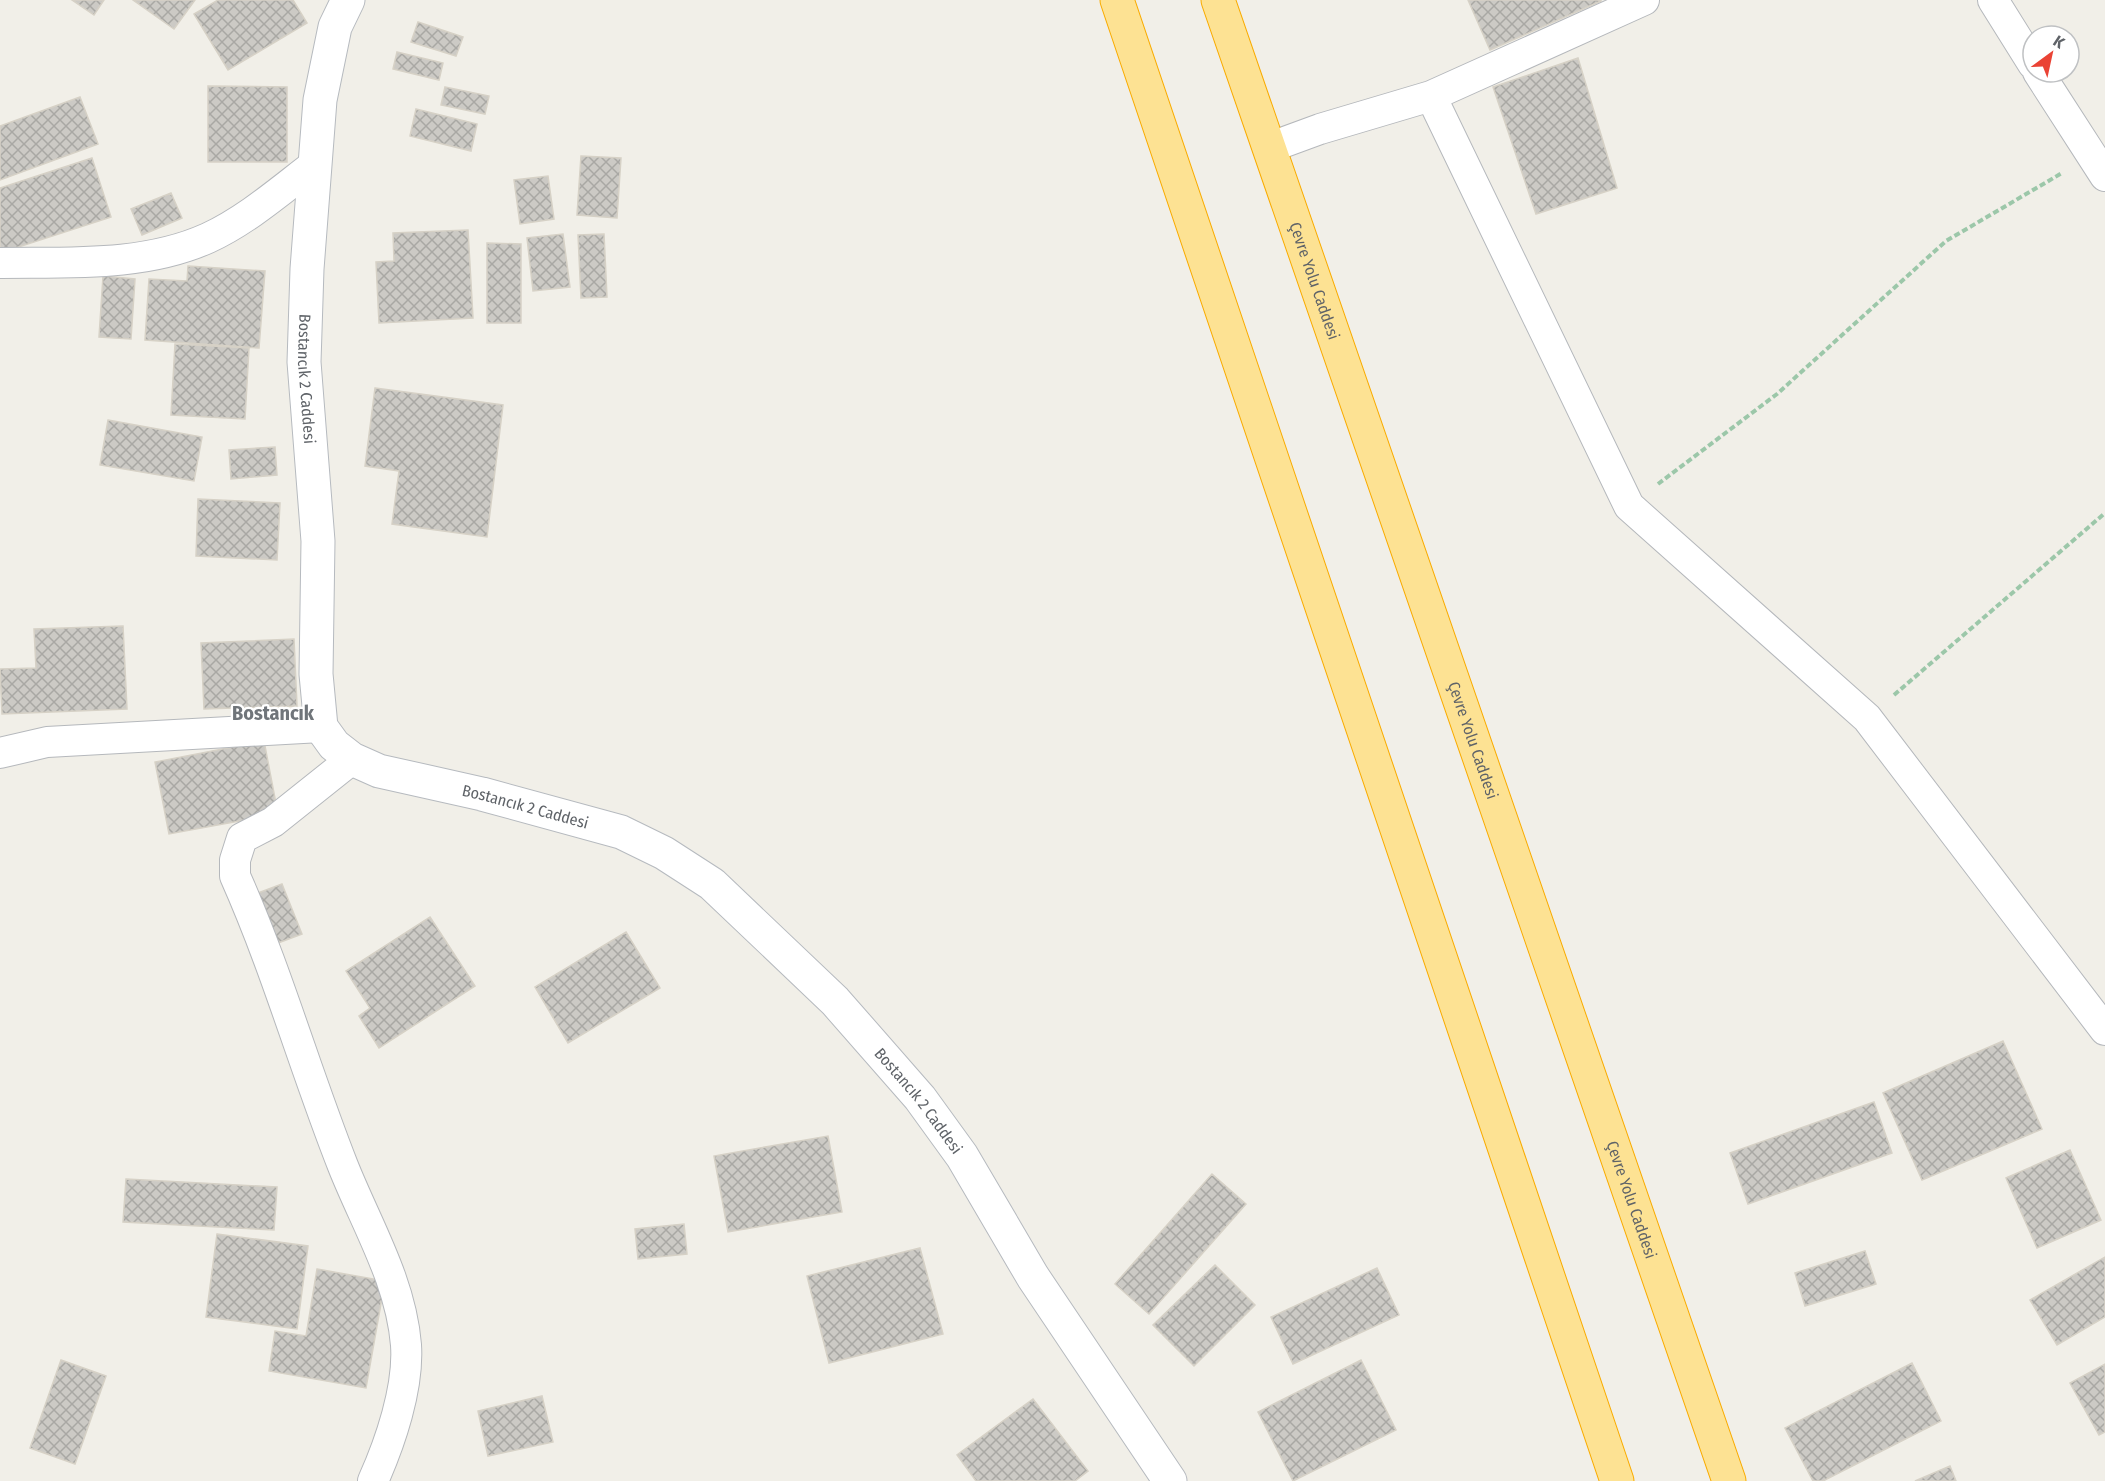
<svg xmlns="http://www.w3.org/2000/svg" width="2105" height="1481" font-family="'Fira Sans Condensed',sans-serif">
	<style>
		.building { fill: url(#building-cross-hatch); stroke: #d6d1c6; stroke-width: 1.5 }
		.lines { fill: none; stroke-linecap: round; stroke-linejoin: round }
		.street-casing { stroke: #b5b8bc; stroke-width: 32 }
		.secondary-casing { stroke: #b6babf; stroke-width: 35 }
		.highway-casing { stroke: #f9ab00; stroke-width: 35 }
		.path { stroke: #9cc7a9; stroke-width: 4; stroke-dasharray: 6 3; stroke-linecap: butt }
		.street { stroke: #fff; stroke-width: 30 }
		.secondary { stroke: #fff; stroke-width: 33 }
		.highway { stroke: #fde293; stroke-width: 33 }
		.labels { text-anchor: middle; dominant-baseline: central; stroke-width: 4.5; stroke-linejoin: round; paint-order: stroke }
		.street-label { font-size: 16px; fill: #5f6368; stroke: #fff }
		.quarter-label { font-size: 20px; font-weight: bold; fill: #70757a; stroke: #fff }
	</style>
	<defs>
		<pattern id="building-cross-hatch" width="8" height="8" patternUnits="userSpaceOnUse" patternTransform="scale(1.5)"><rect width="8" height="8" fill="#cccac5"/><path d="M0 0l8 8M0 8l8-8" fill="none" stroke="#a9a8a4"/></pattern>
	</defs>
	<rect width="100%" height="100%" fill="#f1efe8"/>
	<path class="building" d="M72,0H104L94,15Z
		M133,0H195L174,29Z
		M218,0H293L307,23L228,70L194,14Z
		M1468,0H1601V1L1490,50Z
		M418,22L463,37L456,56L411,42Z
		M397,52L443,63L439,80L393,69Z
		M1578,58L1617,188L1536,214L1493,87Z
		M208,86L287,87V162H208Z
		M445,87L489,96L485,114L441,105Z
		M80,97L98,144L0,180V126Z
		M416,109L477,124L471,151L410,136Z
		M581,156L621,158L617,218L577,215Z
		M92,158L111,217L0,253V188Z
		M548,176L554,219L520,224L514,180Z
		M171,193L182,218L142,235L131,209Z
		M468,230L473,318L379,323L376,262L394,261L393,233Z
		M563,234L570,287L533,291L527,238Z
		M604,234L607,297L581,298L578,235Z
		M487,243L521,244V323H487Z
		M188,266L265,271L259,348L145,340L149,279L187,281Z
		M103,276L135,279L131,339L99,337Z
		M175,344L249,348L245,419L171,415Z
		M375,388L503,405L487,537L392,524L399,471L365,466Z
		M108,420L202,437L194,481L100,465Z
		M275,447L277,475L231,479L229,450Z
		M198,499L280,503L277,560L196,556Z
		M123,626L127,709L2,714L0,669L36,668L34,629Z
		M294,639L297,706L204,709L201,643Z
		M264,741L278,814L169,834L155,762Z
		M282,884L302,934L278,943L258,893Z
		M430,917L475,986L379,1048L359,1016L370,1008L346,971Z
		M626,932L660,988L568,1043L535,987Z
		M2003,1041L2042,1129L1922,1180L1883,1093Z
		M1874,1102L1892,1153L1748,1204L1730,1153Z
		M828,1136L842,1212L728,1232L714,1156Z
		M2070,1150L2101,1220L2037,1248L2006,1178Z
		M1212,1174L1246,1204L1149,1314L1115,1284Z
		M126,1179L277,1187L274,1230L123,1222Z
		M684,1224L687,1254L638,1259L635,1229Z
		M217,1234L308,1246L297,1329L206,1317Z
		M920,1248L943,1334L829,1363L807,1276Z
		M1865,1251L1876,1284L1805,1306L1795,1273Z
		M2105,1257V1317L2057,1345L2030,1300Z
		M1215,1265L1255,1305L1194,1366L1153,1325Z
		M1377,1268L1399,1315L1293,1364L1271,1317Z
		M317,1269L385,1281L366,1388L269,1371L275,1331L306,1336Z
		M61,1360L106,1376L75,1464L30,1448Z
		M1361,1360L1396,1430L1293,1481L1258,1412Z
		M1912,1363L1941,1421L1823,1481H1813L1785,1428Z
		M2105,1364V1432L2099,1435L2070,1383Z
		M542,1396L553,1442L488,1456L478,1411Z
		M1033,1399L1088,1471L1075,1481H976L957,1455Z
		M1950,1466L1956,1481H1915Z"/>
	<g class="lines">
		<defs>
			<path id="street" d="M1993,0L2033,64
				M2038,72L2105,176
				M1431,96L1629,506L1867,718L2105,1030
				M1271,147L1320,129L1431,96L1644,0
				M0,263C69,262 144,267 208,238C247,220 281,190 314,165
				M0,753L47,742L321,727
				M352,759L273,822L242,838L235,860V876C277,970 305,1070 343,1166C366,1224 401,1281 406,1345C409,1388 390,1443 373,1481"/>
			<g id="secondary">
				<path id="s1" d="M348,0L335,27L320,100L307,269L304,362L318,541L316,674L321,727L334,745L352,759L379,771L482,794L621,832L664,853L712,884L835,1001L920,1098L962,1156L1033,1277L1170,1481"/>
			</g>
			<g id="highway">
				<path d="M1117,0L1617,1481"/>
				<path id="s2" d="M1218,0L1729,1481"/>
			</g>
		</defs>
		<use href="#street" class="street-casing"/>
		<use href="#secondary" class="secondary-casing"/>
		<use href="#highway" class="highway-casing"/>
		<path class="path" d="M1658,484L1777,394L1946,241L2062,173
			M1894,695L2105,513"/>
		<use href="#street" class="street"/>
		<use href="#secondary" class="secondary"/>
		<use href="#highway" class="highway"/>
	</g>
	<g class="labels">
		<g class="street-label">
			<text stroke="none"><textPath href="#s2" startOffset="297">Çevre Yolu Caddesi</textPath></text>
			<text stroke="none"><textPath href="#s1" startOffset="384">Bostancık 2 Caddesi</textPath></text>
			<text stroke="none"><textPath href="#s2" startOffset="783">Çevre Yolu Caddesi</textPath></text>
			<text stroke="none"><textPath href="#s1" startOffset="958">Bostancık 2 Caddesi</textPath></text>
			<text stroke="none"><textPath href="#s1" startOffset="1462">Bostancık 2 Caddesi</textPath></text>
			<text stroke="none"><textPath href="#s2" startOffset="1269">Çevre Yolu Caddesi</textPath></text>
		</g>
		<g class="quarter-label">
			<text x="273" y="713">Bostancık</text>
		</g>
	</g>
	<g transform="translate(2051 54) rotate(33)"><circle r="28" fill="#ffffff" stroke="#bfc1c3" stroke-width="1.5"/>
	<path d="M0-4.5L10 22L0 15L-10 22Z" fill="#ea4335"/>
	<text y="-9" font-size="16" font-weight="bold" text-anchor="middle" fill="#5f6368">K</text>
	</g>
</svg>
